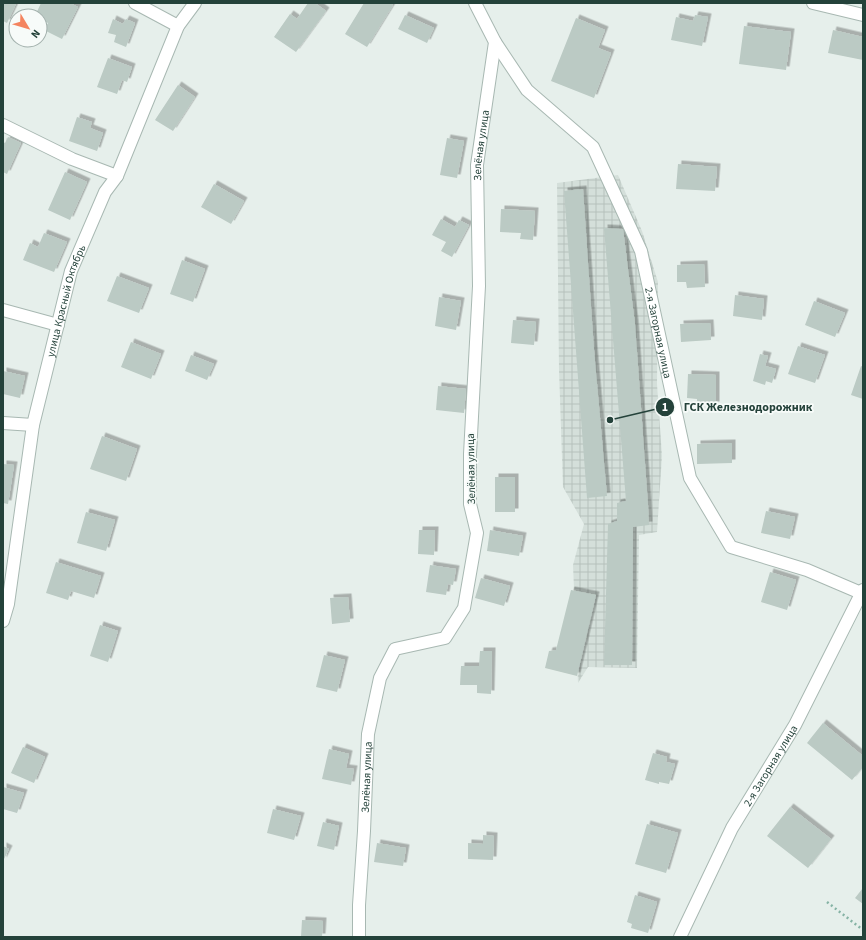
<svg xmlns="http://www.w3.org/2000/svg" width="866" height="940" font-family="'Source Sans 3',sans-serif">
	<style>
		.industrial { fill: url(#industrial-grid) }
		.building { fill: #bbcac4; filter: url(#shadow) }
		.lines { fill: none; stroke-linecap: round; stroke-linejoin: round }
		.minor-casing { stroke: #a8b8b2; stroke-width: 14 }
		.path { stroke: #86b3a5; stroke-width: 2.5; stroke-dasharray: 2 3; stroke-linecap: butt }
		.minor { stroke: #fff; stroke-width: 12 }
		.labels { text-anchor: middle; dominant-baseline: central; stroke-width: 3.5; stroke-linejoin: round; paint-order: stroke }
		.street-label { font-size: 11px; fill: #24423a; stroke: #f7fbf9 }
		.leader { fill: none; stroke: #24423a; stroke-width: 1.5 }
		.callout-dot { fill: #24423a; stroke: #f7fbf9; stroke-width: 1.5 }
		.mark-label { font-size: 12px; text-anchor: middle; font-weight: bold; fill: #fff }
		.callout-label { font-size: 12px; text-anchor: middle; font-weight: bold; fill: #24423a; stroke: #f7fbf9; stroke-width: 3.5; stroke-linejoin: round; paint-order: stroke }
	</style>
	<defs>
		<pattern id="industrial-grid" width="8" height="8" patternUnits="userSpaceOnUse"><rect width="8" height="8" fill="#d4dfda"/><path d="M0 4h8M4 0v8" fill="none" stroke="#b6c1bc"/></pattern>
		<filter id="shadow"><feDropShadow dx="3.5" dy="-3.5" stdDeviation="0" flood-color="#0004"/></filter>
	</defs>
	<rect width="100%" height="100%" fill="#e6efeb"/>
	<path class="industrial" d="M618,175L642,231L658,282L657,384L662,456L657,532L639,535L637,668L588,667L578,683L573,565L584,524L563,487L559,370L557,183Z"/>
	<path class="building" d="M3,3L16,4L7,23L3,21Z
		M41,3H70L78,7L62,39L44,30L48,23L40,19V16H35Z
		M308,3H315L326,11L296,52L274,37L290,14L297,19Z
		M364,3H390L393,5L367,47L345,34Z
		M405,15L434,28L427,43L398,29Z
		M695,15L708,17L702,46L671,40L676,17L693,21Z
		M576,18L605,30L598,48L611,53L594,98L551,81Z
		M113,19L123,24L126,19L135,23L126,47L114,42L116,35L108,33Z
		M744,26L791,32L786,70L739,64Z
		M833,30L863,37V60L828,53Z
		M108,58L132,67L127,82L122,80L117,94L97,87Z
		M178,85L195,97L173,131L155,120Z
		M77,117L92,122L90,128L103,133L97,151L69,141Z
		M8,137L21,143L7,174L3,172V142L5,143Z
		M447,138L464,141L457,178L440,175Z
		M678,164L717,167L715,191L676,189Z
		M65,172L87,182L70,220L48,210Z
		M214,184L244,201L231,224L201,207Z
		M583,189L594,350L607,496L587,498L564,191Z
		M501,209L535,211L533,240L520,239L521,233L500,232Z
		M441,219L455,227L459,220L469,225L452,257L441,251L446,242L432,235Z
		M604,228L623,229L635,324L648,505L649,525L633,527L632,665H604L608,524L617,521V503L626,501Z
		M44,233L67,242L54,272L23,260L30,243L38,247Z
		M182,260L205,269L193,302L170,294Z
		M704,264L705,287L687,288L686,282H677V265Z
		M117,276L149,288L139,313L107,301Z
		M735,295L764,299L762,320L733,316Z
		M439,297L461,301L456,330L435,326Z
		M814,301L845,313L835,337L805,325Z
		M513,320L536,322L534,345L511,343Z
		M710,323L711,340L681,342L680,324Z
		M131,342L161,354L151,379L121,367Z
		M798,346L825,355L815,383L788,374Z
		M760,354L768,356L765,366L776,369L772,383L766,381L765,385L753,381Z
		M191,355L214,364L207,380L185,371Z
		M861,366L863,367V399L851,395Z
		M3,371L25,376L20,398L3,394Z
		M688,374L716,375V405H697V399L687,398Z
		M438,386L466,389L464,413L436,410Z
		M102,436L137,449L126,481L90,469Z
		M732,443V463L697,464V444Z
		M3,464L14,465L8,504L3,503Z
		M495,477H515V512H495Z
		M766,511L795,517L790,539L761,533Z
		M86,512L115,520L106,551L77,543Z
		M419,530H435L434,555L418,554Z
		M490,530L523,536L519,556L487,551Z
		M56,562L101,576L94,598L71,591L68,600L46,593Z
		M430,565L456,569L453,585L448,584L446,595L426,592Z
		M770,572L796,580L787,610L761,602Z
		M481,578L510,586L504,606L475,598Z
		M571,590L596,595L577,676L545,668L549,651L556,650Z
		M348,597L350,622L332,624L330,598Z
		M100,625L118,631L108,662L90,656Z
		M480,651H492L491,694L477,693V685H460L461,666H479Z
		M324,655L345,660L337,692L316,687Z
		M823,723L863,756V767L852,780L807,743Z
		M23,747L45,757L34,783L11,773Z
		M329,749L349,754L346,768L354,769L351,785L322,779Z
		M653,753L667,757L666,762L675,764L669,784L659,782V784L645,780Z
		M3,787L24,793L17,813L3,809Z
		M790,807L831,839L808,868L767,836Z
		M273,809L301,816L294,840L267,833Z
		M323,822L339,826L334,850L317,846Z
		M647,824L678,833L666,873L635,864Z
		M483,835L494,836L493,860L468,859V843L483,844Z
		M377,843L406,848L403,866L374,862Z
		M3,846L9,849L3,861Z
		M863,888V904L855,898Z
		M635,895L657,902L648,933L631,928L632,924L627,922Z
		M302,920L323,921L322,937H301Z"/>
	<g class="lines">
		<defs>
			<g id="minor">
				<path d="M135,3L178,26"/>
				<path d="M813,3L863,15"/>
				<path id="s1" d="M495,42L527,90L593,147L641,251L690,478L731,547L807,570L861,593"/>
				<path d="M3,125L72,159L117,176"/>
				<path d="M3,310L58,325"/>
				<path d="M3,423L33,425"/>
				<path id="s2" d="M3,621L8,604L33,425L71,271L105,192L117,176L178,26L195,3"/>
				<path id="s3" d="M359,937V905L364,831L368,734L380,678L395,649L445,638L464,608L477,533L470,504V454L479,286L477,165L495,42L475,3"/>
				<path id="s4" d="M680,937L732,828L795,725L863,590"/>
			</g>
		</defs>
		<use href="#minor" class="minor-casing"/>
		<path class="path" d="M827,902L863,930"/>
		<use href="#minor" class="minor"/>
	</g>
	<g class="labels">
		<g class="street-label">
			<text stroke="none"><textPath href="#s3" startOffset="845">Зелёная улица</textPath></text>
			<text stroke="none"><textPath href="#s2" startOffset="327">улица Красный Октябрь</textPath></text>
			<text stroke="none"><textPath href="#s1" startOffset="343">2-я Загорная улица</textPath></text>
			<text transform="translate(471 469) rotate(-91)">Зелёная улица</text>
			<text stroke="none"><textPath href="#s4" startOffset="194">2-я Загорная улица</textPath></text>
			<text stroke="none"><textPath href="#s3" startOffset="160">Зелёная улица</textPath></text>
		</g>
	</g>
	<path class="leader" d="M610 420L665 407"/>
	<g class="callout-dot">
		<circle cx="610" cy="420" r="4"/>
		<circle cx="665" cy="407" r="10"/>
	</g>
	<g class="mark-label">
		<text x="665" y="411">1</text>
	</g>
	<g class="callout-label">
		<text x="748" y="411">ГСК Железнодорожник</text>
	</g>
	<rect width="866" height="940" fill="none" stroke="#24423a" stroke-width="8"/>
	<g transform="translate(28 28) rotate(128)"><circle r="19" fill="#f7fbf9" stroke="#a3b1ad"/>
	<path d="M0-3L7 15L0 10L-7 15Z" fill="#f4845f"/>
	<text y="-6" font-size="11" font-weight="bold" text-anchor="middle" fill="#24423a">N</text>
	</g>
</svg>
